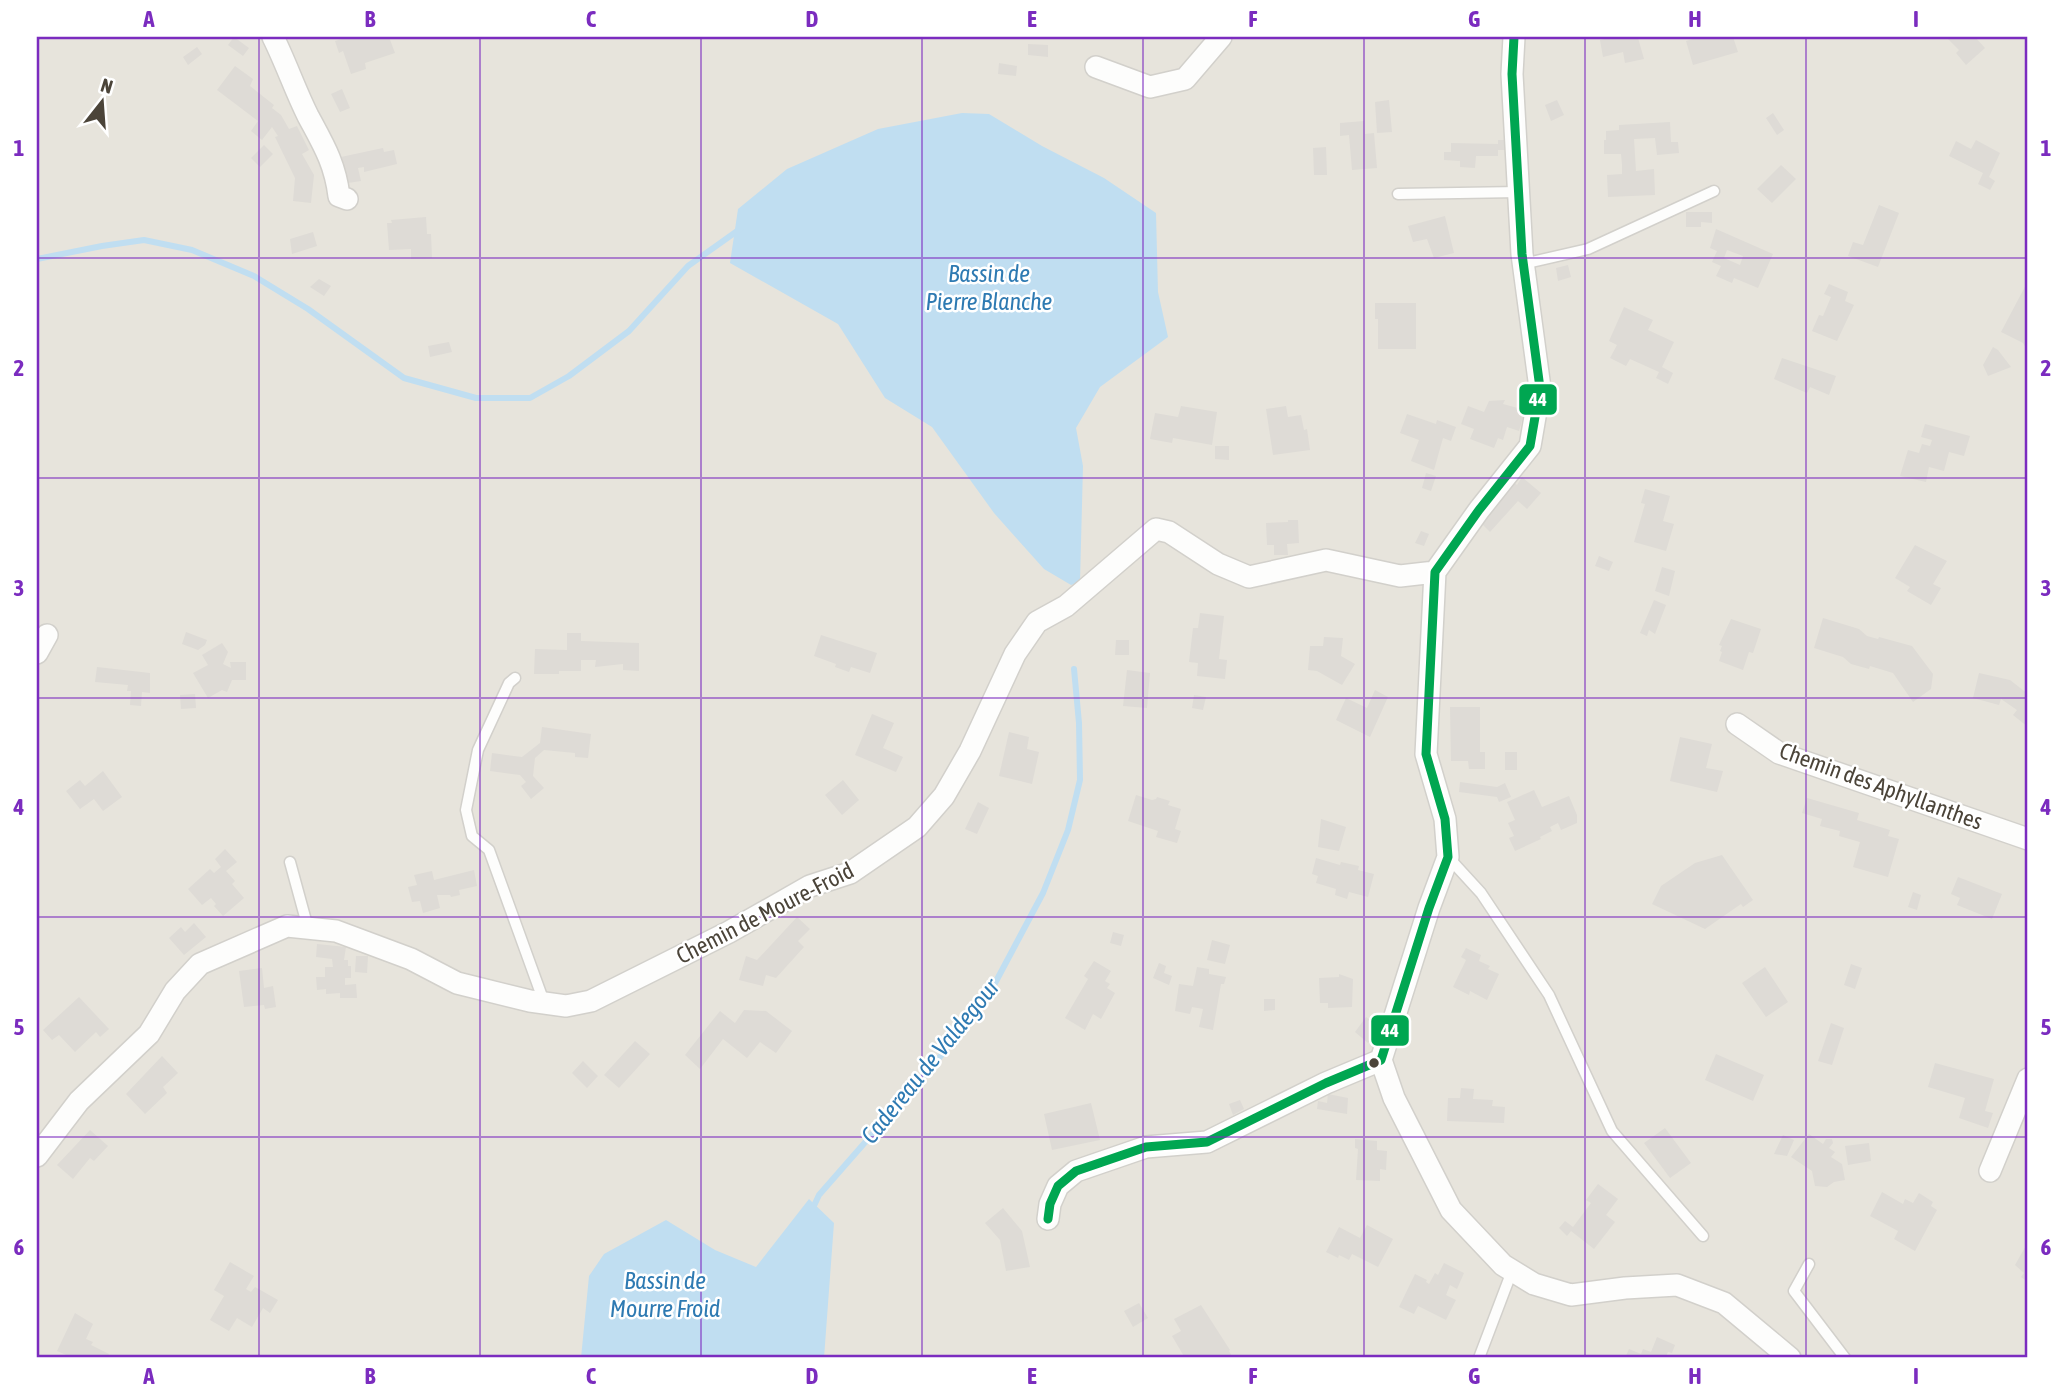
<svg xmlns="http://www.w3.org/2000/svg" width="2065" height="1395" font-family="'Asap Condensed',sans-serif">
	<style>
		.residential { fill: #e7e4dc }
		.water { fill: #c0def1 }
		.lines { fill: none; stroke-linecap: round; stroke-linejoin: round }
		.stream { stroke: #c0def1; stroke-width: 6 }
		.building { fill: #dedbd6; fill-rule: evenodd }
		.service-casing { stroke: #d2d0cb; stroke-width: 13 }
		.minor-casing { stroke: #d2d0cb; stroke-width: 24 }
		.service { stroke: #fdfdfc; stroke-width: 10 }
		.minor { stroke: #fdfdfc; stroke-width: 21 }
		.bus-1-casing { stroke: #fff; stroke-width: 14 }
		.bus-1 { stroke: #00a651; stroke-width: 9 }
		.grid { fill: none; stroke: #7b2cbf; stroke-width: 2; stroke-opacity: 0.55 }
		.bus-dot { fill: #4b4439; stroke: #fff; stroke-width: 2.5 }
		.labels { text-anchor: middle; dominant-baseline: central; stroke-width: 5; stroke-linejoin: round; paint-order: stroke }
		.street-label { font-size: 23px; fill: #4b4439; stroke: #fff }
		.water-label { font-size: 24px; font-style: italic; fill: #2e7ab2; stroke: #fff }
		.line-badge { stroke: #fff; stroke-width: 2.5 }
		.badge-label { font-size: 19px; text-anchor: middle; font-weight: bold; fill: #fff }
		.neatline { fill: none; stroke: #7b2cbf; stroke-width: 2.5 }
		.grid-label { font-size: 23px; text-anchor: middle; font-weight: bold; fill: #7b2cbf }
	</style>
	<rect width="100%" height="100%" fill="#f4f2ee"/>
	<path class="residential" d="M37,37H2028V1358H37Z"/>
	<path class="water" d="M962,113L989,114L1042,146L1104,178L1156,213L1158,292L1168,337L1100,387L1076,428L1083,466L1080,582L1071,585L1044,569L994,513L932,427L885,398L838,324L730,263L738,209L787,169L878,129Z
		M809,1199L834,1223L824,1358H581L589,1276L604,1254L666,1220L715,1250L756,1267Z"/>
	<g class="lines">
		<path class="stream" d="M37,259L102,246L144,240L192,250L254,276L308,309L404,378L476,398H530L569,376L629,331L688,266L740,229
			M812,1210L819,1195L945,1051L993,987L1043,893L1068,830L1080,780L1079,723L1074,669"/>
	</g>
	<path class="building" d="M234,37L249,48L243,56L228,45Z
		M348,37H355L356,39L364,37H389L395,53L365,63L366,69L351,74L343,51L339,53L335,41Z
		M1613,37L1638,38L1644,59L1625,63L1623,52L1603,57L1600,40Z
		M1699,37H1733L1738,52L1693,65L1686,41Z
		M1946,37H1975L1985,48L1966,65L1956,53L1959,50Z
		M1028,44L1048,45V57L1028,55Z
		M197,47L202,54L188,65L183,57Z
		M999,63L1017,66L1016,76L998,74Z
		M235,66L253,79L250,86L274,105L272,108L281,115L289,129L297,126L309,150L302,154L314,175L311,203L293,201L295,178L275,137L278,136L272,127L262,140L251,131L258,121L217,90Z
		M342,89L350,108L340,112L331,94Z
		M1389,100L1392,132L1377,133L1375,102Z
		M1557,100L1564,115L1551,121L1545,105Z
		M1773,113L1784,130L1777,135L1766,118Z
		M1364,121L1365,134L1374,133L1377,168L1352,170L1349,135L1340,136V123Z
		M1670,122L1671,142H1678L1679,153L1657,155L1655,138L1634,139L1636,171L1654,169L1655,195L1608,197L1607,175L1622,174V165L1621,154H1604V140H1606V131L1619,130V125Z
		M1498,140H1506L1505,150H1498V156H1476L1475,168L1460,167V161L1444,160V152H1451V143L1498,144Z
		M1976,140L2000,153L1989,177L1995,181L1990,190L1978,184L1983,173L1949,156L1956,141L1971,149Z
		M264,145L273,154L260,167L251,158Z
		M1326,147L1327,175H1314L1313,148Z
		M383,148L384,152L394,150L397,164L364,172V167L358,168L361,181L348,183L341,157Z
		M1781,165L1796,179L1772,203L1757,189Z
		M1879,205L1899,213L1878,267L1848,256L1853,242L1863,245Z
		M1686,212H1712V223L1701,222V227H1686Z
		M1445,216L1454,253L1434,258L1427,239L1413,242L1408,226Z
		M426,217L427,234H431L432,258L411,259V249L389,250L387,223H392L391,220Z
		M1716,229L1773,254L1758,288L1734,278L1732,283L1716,276L1721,266L1712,262L1717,251L1710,248ZM1727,250L1743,256L1740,265L1724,258Z
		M313,232L317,246L292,254L290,239Z
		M1568,265L1571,277L1558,281L1556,268Z
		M319,279L331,286L324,296L310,287Z
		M2028,281V351L2023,343L2001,332Z
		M1829,284L1848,292L1845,301L1854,305L1837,341L1812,331L1819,315L1823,316L1831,297L1824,294Z
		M1375,303H1416V349H1378V319H1375Z
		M1624,307L1653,320L1648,330L1674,342L1662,367L1673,373L1668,384L1656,378L1659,372L1630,359L1626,366L1610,358L1617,345L1609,341Z
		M449,342L452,352L430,357L428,346Z
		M1993,347L1998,350L2011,367L1988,376L1983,365Z
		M1782,358L1836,376L1829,395L1810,387L1807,393L1774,379Z
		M1505,400L1503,404L1525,410L1519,431L1507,427L1503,440L1498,438L1494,448L1470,439L1474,429L1461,424L1468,406L1484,412L1489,401Z
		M1181,406L1217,412L1212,445L1173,438L1172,443L1150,439L1155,413L1178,417Z
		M1286,406L1288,417L1301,415L1304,430L1307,429L1310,450L1273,455L1266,409Z
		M1407,414L1436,424L1437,420L1456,427L1451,441L1443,438L1434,470L1411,461L1419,440L1400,433Z
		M1925,424L1970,436L1964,456L1949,452L1944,471L1929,467L1926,482L1900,476L1908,450L1919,453L1922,444L1930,446L1932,440L1921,437Z
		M1215,446H1229V460L1215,459Z
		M1426,473L1436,476L1431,491L1422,488Z
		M1522,477L1541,493L1527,509L1518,501L1490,532L1482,524L1486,518L1484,516L1514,482L1517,485Z
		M1645,489L1670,496L1663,521L1674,524L1666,551L1634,542L1645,504L1641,503Z
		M1288,520H1298L1299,543L1287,544L1288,555H1274V545H1267L1266,523L1288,522Z
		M1421,531L1429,534L1424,546L1415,543Z
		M1915,545L1947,561L1933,584L1941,588L1931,605L1907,591L1910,587L1895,578Z
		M1599,556L1613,562L1609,571L1595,566Z
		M1662,567L1675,571L1669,596L1655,591Z
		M1654,600L1666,605L1655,634L1649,630L1647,636L1640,633Z
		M1200,613L1224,616L1219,659L1227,660L1225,679L1197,676L1198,663L1189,662L1193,628H1198Z
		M1823,618L1859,629L1867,636L1878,639L1879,637L1912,646L1933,674L1931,689L1913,702L1893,673L1870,666L1869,669L1851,664L1843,657L1814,648Z
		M1731,619L1761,629L1753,653L1749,652L1743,670L1719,661L1722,652L1720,651L1722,646L1719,645Z
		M186,632L207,640L205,645L198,650L182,644Z
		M567,633H581V641L639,643V671L623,670V664L595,667L596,660H581V671H559V674H534L535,649L567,650Z
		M821,635L877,653L870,673L851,667L849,672L835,667L836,664L814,656Z
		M1324,637L1343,638L1341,656L1355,664L1342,685L1317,671L1308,670L1310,646H1323Z
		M1116,640H1129V655H1115Z
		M222,643L228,652L223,664L231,668L230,662H246V680H232L227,692L222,690L208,698L193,673L208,665L202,655Z
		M97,667L150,673V693L142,692L141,706L130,705L131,691H127L128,685L95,682Z
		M1127,670L1150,673L1147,708L1123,706Z
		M1979,673L2010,680L2028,694V727L2013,715L2017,710L2001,699L1999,705L1973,698Z
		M1375,690L1388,697L1370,737L1336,720L1346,698L1367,708Z
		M195,694L196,708L181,709L180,695Z
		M1194,695L1206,697L1203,710L1192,708Z
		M1450,707H1480V752H1485V769H1469L1468,761H1451Z
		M872,714L894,723L883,748L903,757L896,772L855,755Z
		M542,727L591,734L588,758L575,757V753L544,750L535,758L533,776L544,788L531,799L521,786L526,782L520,775L490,771L492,753L522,757L540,743Z
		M1009,732L1029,737L1027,749L1039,752L1032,784L999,776Z
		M1680,737L1712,744L1706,768L1723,771L1717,792L1670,781Z
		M1505,752H1517V770H1505Z
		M103,771L122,797L103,811L94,799L80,809L66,791L80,780L85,786Z
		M843,780L859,800L842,815L825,795Z
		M1460,782L1497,787L1505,783L1511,797L1499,802L1497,797L1459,792Z
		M1534,790L1542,807L1569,796L1577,815V823L1561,830L1558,823L1550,827L1552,831L1540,837L1541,839L1515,851L1509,838L1514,836L1508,823L1515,820L1507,802Z
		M1136,795L1152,800L1156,799L1157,797L1170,801L1168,805L1181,809L1175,829L1181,831L1177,843L1156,837L1158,831L1128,821Z
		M1807,798L1859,813L1857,820L1890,830L1888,836L1899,839L1888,877L1853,867L1860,842L1839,836L1840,831L1820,826L1822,819L1802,813Z
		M978,802L989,808L977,834L965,829Z
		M1321,819L1346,827L1339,851L1318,847Z
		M225,849L237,862L226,871L235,881L232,884L244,898L223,916L214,906L216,904L211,898L202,905L188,889L210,869L214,873L221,867L215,859Z
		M1722,855L1753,900L1743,907L1741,904L1705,929L1652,904L1661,886L1695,863Z
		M1316,858L1340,865L1341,862L1359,866L1358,870L1374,874L1368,897L1349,892L1347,899L1335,895L1336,889L1316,883L1318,876L1312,874Z
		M474,870L477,886L459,890L460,895L451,897L450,895H437L440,908L423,913L420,901L412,902L408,887L417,885L414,875L432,871L434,880Z
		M1958,877L2002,894L1992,919L1957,905L1960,898L1951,894Z
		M1913,892L1921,895L1917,910L1908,907Z
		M797,917L810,929L798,941L804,947L776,978L766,975L763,986L739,980L746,956L757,960Z
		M194,923L206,937L184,955L169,938L181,927L185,932Z
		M1113,932L1124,935L1121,946L1110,943Z
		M1212,940L1230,945L1225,964L1207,960Z
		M317,944L346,947L344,960H348V966H351V978H345V985L356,984L357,998H340V993L326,994V989L317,990L316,977H325V967H333L332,959L316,957Z
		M1466,948L1481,955L1479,961L1490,966L1488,969L1499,974L1487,1000L1470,991L1469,995L1453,987L1466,960L1461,957Z
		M356,956H368L367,973L355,972Z
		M1094,961L1111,971L1105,981L1110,984L1107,988L1115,993L1101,1019L1093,1014L1085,1030L1065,1018L1088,979L1084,976Z
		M1159,963L1166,966L1164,973L1172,976L1169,985L1153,978Z
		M1851,964L1862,968L1855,989L1844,985Z
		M1197,967L1209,969V974L1226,977L1224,984H1221L1213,1030L1199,1027L1203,1009L1192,1007L1190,1014L1175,1011L1179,984L1193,986Z
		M1765,967L1788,1002L1766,1017L1742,983Z
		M262,968L264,988L273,986L276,1007L265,1009L264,1005L244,1007L239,971Z
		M1339,974L1353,979L1352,1007L1328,1008V1003H1320L1319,978L1339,977Z
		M79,997L109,1029L100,1037L96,1032L75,1052L59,1035L52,1040L43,1030Z
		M1264,999H1275V1010L1264,1011Z
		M744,1010L766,1011L792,1031L776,1053L760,1042L747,1058L723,1039L700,1069L685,1055L720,1011L735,1023Z
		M1366,1017L1378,1026L1368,1043L1355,1032Z
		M1831,1023L1844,1028L1832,1065L1818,1061Z
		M635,1041L650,1054L619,1088L604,1075Z
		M1716,1054L1764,1075L1753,1101L1705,1080Z
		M162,1056L178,1073L163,1087L167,1093L145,1114L126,1094Z
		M583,1061L598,1076L587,1088L572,1073Z
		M1935,1063L1994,1079L1985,1111L1993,1113L1988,1128L1959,1118L1965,1098L1928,1087Z
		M1461,1088L1474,1089L1473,1099L1493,1100L1492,1106L1505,1107L1504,1123L1447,1121L1448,1098H1460Z
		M1328,1094L1348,1098L1347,1114L1317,1109L1318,1101L1327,1103Z
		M1240,1100L1244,1109L1233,1115L1229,1104Z
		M1091,1103L1100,1140L1052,1150L1044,1114Z
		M1665,1128L1691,1163L1670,1178L1644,1143Z
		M90,1130L108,1146L94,1161L90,1158L73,1179L57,1165Z
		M1809,1134L1823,1144L1826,1139H1832L1833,1143L1829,1148L1835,1152L1831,1157L1842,1164L1845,1180L1834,1182L1827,1187L1815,1186L1812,1171L1791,1157Z
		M1783,1135L1794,1140L1787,1156L1774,1154Z
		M1355,1139L1377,1141V1150L1387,1151L1386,1170L1380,1169V1181L1356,1180L1358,1149L1355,1148Z
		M1869,1143L1871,1161L1848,1165L1845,1146Z
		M1598,1184L1618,1199L1606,1215L1615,1222L1594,1249L1571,1231L1567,1236L1559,1228L1565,1221L1573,1227L1591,1203L1586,1200Z
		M1882,1192L1903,1204L1905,1199L1913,1203L1919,1193L1933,1202L1931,1206L1937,1210L1915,1251L1894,1239L1898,1231L1870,1216Z
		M1003,1208L1022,1231L1030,1267L1006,1271L1000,1240L985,1223Z
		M1367,1225L1393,1239L1378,1267L1352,1254L1349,1260L1339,1255L1338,1258L1326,1252L1339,1227L1360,1238Z
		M2028,1242V1282L2021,1277L2024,1273L2015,1265Z
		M230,1262L254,1276L246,1289L251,1292L255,1287L278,1300L270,1313L263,1308L252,1327L237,1318L229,1331L210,1320L224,1296L214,1290Z
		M1444,1263L1464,1273L1457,1289L1450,1285L1446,1295L1456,1300L1446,1320L1418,1306L1414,1314L1399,1307L1415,1274L1427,1280L1426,1282L1429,1284L1435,1273L1438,1275Z
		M1139,1303L1148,1318L1133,1327L1124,1311Z
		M1201,1305L1230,1350L1229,1351L1233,1358H1185L1172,1336L1181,1331L1174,1319Z
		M75,1313L93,1324L86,1339L93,1342L91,1345L109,1354L107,1358H73L57,1351Z
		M1657,1337L1675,1345L1672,1353L1668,1352L1665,1358H1625L1629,1349L1641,1354L1643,1349L1651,1352Z"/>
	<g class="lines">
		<defs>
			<path id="service" d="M1398,194L1519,192
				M1523,264L1588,249L1714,191
				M515,678L509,683L478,750L466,810L472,836L489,850L544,1002
				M1448,857L1481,893L1549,995L1612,1131L1703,1236
				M290,862L308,928
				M1809,1264L1794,1291L1845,1358
				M1479,1358L1512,1271"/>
			<path id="minor" d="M273,37C286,63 295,90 308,116C323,144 335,163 339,196L347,199
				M1096,67L1150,87L1185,79L1221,37
				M37,653L47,635
				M1737,724L1779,753L2028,839
				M1381,1060L1394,1098L1451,1210L1503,1265L1534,1284L1571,1295L1625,1288L1677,1285L1724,1303L1790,1358
				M37,1156L79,1101L149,1034L175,991L200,964L287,926L336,931L411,959L457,983L530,1001L566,1006L591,1001L729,932L810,886L850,873L917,827L944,796L970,751L1015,654L1037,622L1066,606L1156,529L1169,532L1218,564L1249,577L1326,560L1400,576L1435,572
				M1990,1171L2028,1079
				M1048,1219L1050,1204L1058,1186L1076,1171L1146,1147L1207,1142L1326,1083L1381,1060L1429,908L1448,857L1445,819L1426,754L1435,572L1479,510L1530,446L1540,388L1522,254L1512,74L1514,37"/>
		</defs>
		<use href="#service" class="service-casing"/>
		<use href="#minor" class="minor-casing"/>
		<use href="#service" class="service"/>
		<use href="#minor" class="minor"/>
		<defs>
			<path id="bus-1" d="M1048,1219L1050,1204L1058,1186L1076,1171L1146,1147L1207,1142L1326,1083L1381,1060L1429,908L1448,857L1445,819L1426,754L1435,572L1479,510L1530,446L1540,388L1522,254L1512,74L1514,37"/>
		</defs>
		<use href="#bus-1" class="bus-1-casing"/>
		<use href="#bus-1" class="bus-1"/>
	</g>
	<path class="grid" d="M259,37V1358M480,37V1358M701,37V1358M922,37V1358M1143,37V1358M1364,37V1358M1585,37V1358M1806,37V1358M37,258H2028M37,478H2028M37,698H2028M37,917H2028M37,1137H2028"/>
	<circle class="bus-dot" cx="1374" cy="1063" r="6"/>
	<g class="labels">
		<g class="street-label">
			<text transform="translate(1881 786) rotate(20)">Chemin des Aphyllanthes</text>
			<text transform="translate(765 913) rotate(-27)">Chemin de Moure-Froid</text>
		</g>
		<g class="water-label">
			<text x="989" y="273">Bassin de<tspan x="989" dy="28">Pierre Blanche</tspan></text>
			<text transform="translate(930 1061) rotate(-51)">Cadereau de Valdegour</text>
			<text x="665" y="1280">Bassin de<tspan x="665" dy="28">Mourre Froid</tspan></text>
		</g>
	</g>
	<g class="line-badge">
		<rect x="1518" y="383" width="40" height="33" rx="7" fill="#00a651"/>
		<rect x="1370" y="1014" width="40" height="33" rx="7" fill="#00a651"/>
	</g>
	<g class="badge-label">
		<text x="1538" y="406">44</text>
		<text x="1390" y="1037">44</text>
	</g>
	<rect width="2065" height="1395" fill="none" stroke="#ffffff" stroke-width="77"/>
	<g transform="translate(102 102) rotate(17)" stroke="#ffffff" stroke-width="5" paint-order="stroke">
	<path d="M0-5L12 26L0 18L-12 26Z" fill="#4b4439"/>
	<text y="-10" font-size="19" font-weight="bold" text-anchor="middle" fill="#4b4439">N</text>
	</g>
	<rect x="38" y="38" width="1988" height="1318" class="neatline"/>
	<g class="grid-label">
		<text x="149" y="27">A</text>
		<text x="370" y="27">B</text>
		<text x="591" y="27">C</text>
		<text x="812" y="27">D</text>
		<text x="1032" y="27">E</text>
		<text x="1253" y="27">F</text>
		<text x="1474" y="27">G</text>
		<text x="1695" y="27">H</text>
		<text x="1916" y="27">I</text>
		<text x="19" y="156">1</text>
		<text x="2046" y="156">1</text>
		<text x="19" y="376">2</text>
		<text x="2046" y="376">2</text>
		<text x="19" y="596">3</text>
		<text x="2046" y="596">3</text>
		<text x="19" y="815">4</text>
		<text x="2046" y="815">4</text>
		<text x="19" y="1035">5</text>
		<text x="2046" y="1035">5</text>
		<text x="19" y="1255">6</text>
		<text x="2046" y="1255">6</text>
		<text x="149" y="1384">A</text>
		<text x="370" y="1384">B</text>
		<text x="591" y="1384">C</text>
		<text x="812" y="1384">D</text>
		<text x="1032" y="1384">E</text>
		<text x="1253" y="1384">F</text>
		<text x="1474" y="1384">G</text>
		<text x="1695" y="1384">H</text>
		<text x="1916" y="1384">I</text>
	</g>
</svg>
